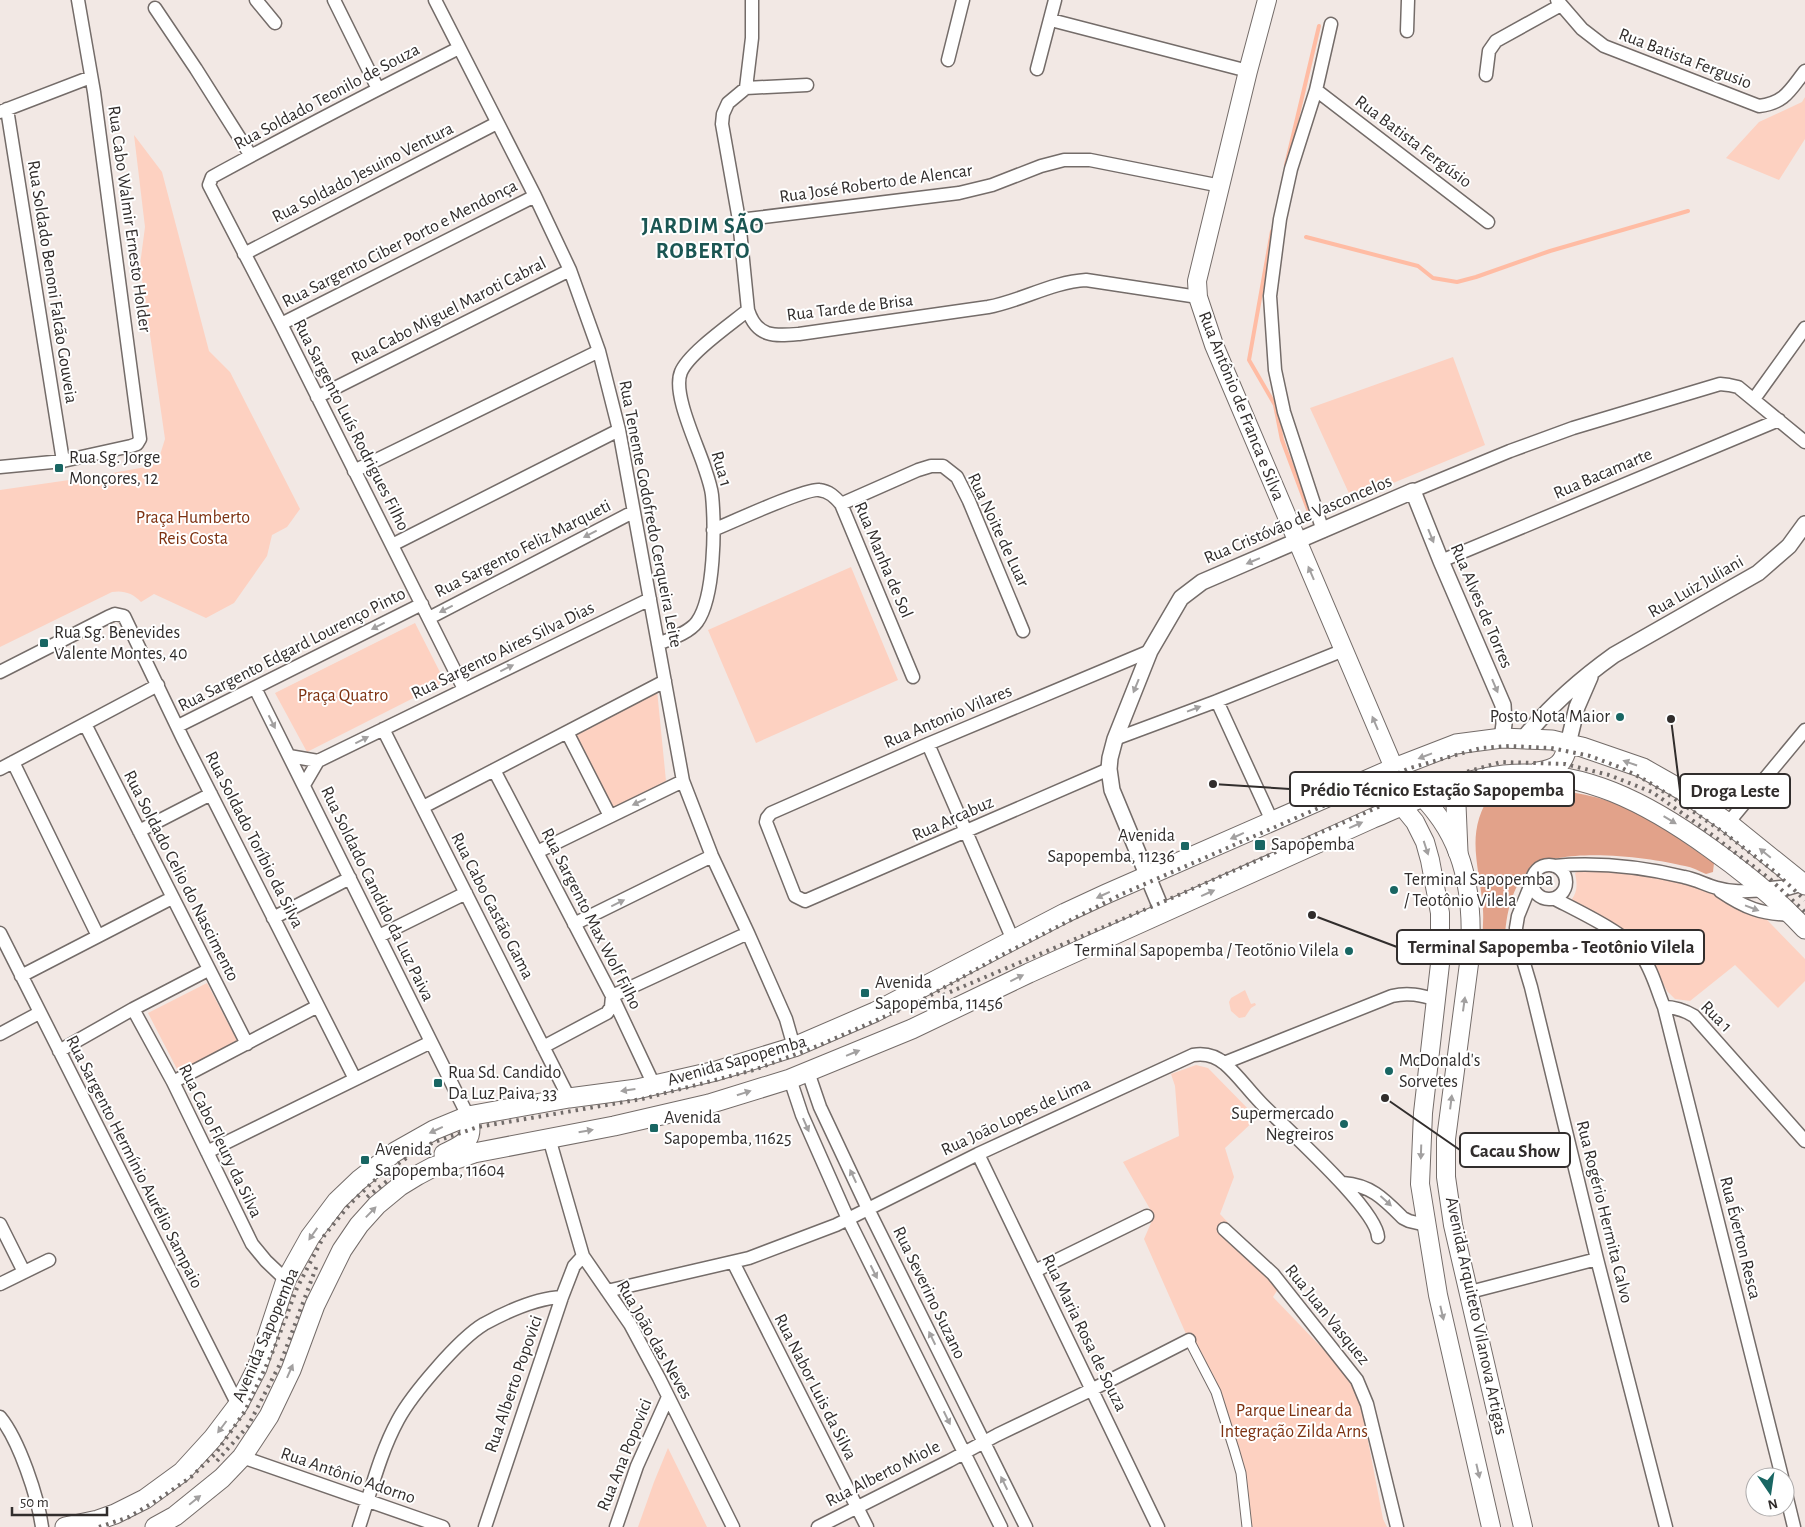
<svg xmlns="http://www.w3.org/2000/svg" width="1805" height="1527" font-family="'Alegreya Sans',sans-serif">
	<style>
		.green { fill: #fdd1c1 }
		.forest { fill: #e2a28a }
		.lines { fill: none; stroke-linecap: round; stroke-linejoin: round }
		.stream { stroke: #ffbca4; stroke-width: 4 }
		.pedestrian-casing { stroke: #746c69; stroke-width: 11 }
		.minor-casing { stroke: #746c69; stroke-width: 15 }
		.tertiary-casing { stroke: #746c69; stroke-width: 18 }
		.secondary-casing { stroke: #746c69; stroke-width: 20 }
		.primary-casing { stroke: #746c69; stroke-width: 21 }
		.pedestrian { stroke: #fff; stroke-width: 9 }
		.minor { stroke: #fff; stroke-width: 12 }
		.tertiary { stroke: #fff; stroke-width: 15 }
		.secondary { stroke: #fff; stroke-width: 18 }
		.primary { stroke: #fff; stroke-width: 19 }
		.rail { stroke: #726c6a; stroke-width: 4; stroke-dasharray: 2.5 5; stroke-linecap: butt }
		.oneway { fill: #a2a0a0 }
		.poi-dot { fill: #196663; stroke: #fff; stroke-width: 2 }
		.labels { text-anchor: middle; dominant-baseline: central; stroke-width: 4; stroke-linejoin: round; paint-order: stroke }
		.street-label { font-size: 18px; fill: #312d2c; stroke: #fff }
		.poi-label { font-size: 18px; fill: #312d2c; stroke: #fff; text-anchor: start }
		.park-label { font-size: 18px; fill: #7d3110; stroke: #fff }
		.district-label { font-size: 22px; font-weight: bold; letter-spacing: 1px; fill: #1b5653; stroke: #fff }
		.leader { fill: none; stroke: #312d2c; stroke-width: 2 }
		.callout-dot { fill: #312d2c; stroke: #fff; stroke-width: 2 }
		.callout { fill: #fff; stroke: #312d2c; stroke-width: 2 }
		.callout-label { font-size: 19px; text-anchor: middle; font-weight: bold; fill: #312d2c }
	</style>
	<rect width="100%" height="100%" fill="#f2e8e4"/>
	<path class="green" d="M1805,97V139L1779,180L1726,158L1759,122L1802,102Z
		M134,135L162,172L209,351L230,372L300,509L287,527L272,535L267,556L234,603L206,618L154,594L141,602C133,593 123,590 112,592L0,647V490L90,477L146,467L154,462L160,455L165,439L140,265L145,227Z
		M1453,357L1485,445L1352,500L1310,408Z
		M851,567L898,680L756,743L708,630Z
		M415,623L445,682L307,752L275,693Z
		M657,690L666,781L613,808L574,732Z
		M1579,871L1635,872L1740,892L1805,959V981L1778,1008L1735,965L1690,1001L1675,999L1667,991L1646,951L1574,905L1572,899C1578,891 1577,883 1575,873Z
		M207,983L238,1042L179,1073L148,1013Z
		M1245,990L1251,1004L1255,1003L1256,1005L1251,1008L1245,1017L1239,1018L1231,1011L1229,1002L1231,998Z
		M1196,1065L1208,1068L1257,1118L1225,1148L1234,1177L1220,1214L1283,1281L1273,1297L1350,1377L1360,1399L1383,1519L1387,1527H1242L1239,1481L1210,1388L1144,1239L1154,1216L1123,1162L1179,1136L1175,1086L1171,1074Z
		M668,1448L707,1527H638L654,1482Z"/>
	<path class="forest" d="M1515,787C1551,789 1587,792 1620,805C1654,819 1684,843 1714,863L1713,872L1706,874C1699,871 1692,867 1685,866C1649,857 1562,846 1532,868C1507,886 1502,936 1506,964H1480C1481,946 1484,927 1483,910C1480,864 1463,833 1493,791Z"/>
	<g class="lines">
		<path class="stream" d="M1286,165L1319,26
			M1272,231L1249,360L1275,405L1282,440L1309,512
			M1306,237L1418,266L1433,278L1457,282L1476,277L1550,251L1688,211"/>
		<defs>
			<path id="pedestrian" d="M1189,1340L1216,1392L1234,1449L1241,1473L1247,1527"/>
			<path id="minor" d="M256,0L275,23
				M334,0L378,89
				M435,0L535,196L570,270L599,351L619,430L683,781L712,856L748,933L786,1019L794,1047
				M1557,0L1582,29L1604,46L1759,106C1785,103 1790,90 1805,71
				M155,8L196,69L251,156
				M1051,20L1248,71
				M1407,31L1408,0
				M459,48C376,90 294,132 212,177L209,185L281,324L464,689
				M948,60L963,0
				M1037,69L1055,0
				M1486,75L1489,51L1496,41L1561,5
				M807,85L746,88L728,103L723,114L722,124L739,220L748,310C757,338 775,336 799,334L988,307C1021,301 1052,282 1086,280L1198,297
				M746,88L752,38V0
				M1316,90L1488,222
				M7,109L63,461
				M0,112L91,77
				M739,220L959,193L992,185L1041,166L1064,160H1090L1221,186
				M244,254L497,123
				M281,324L535,196
				M317,397L570,270
				M1754,399L1805,328
				M0,467L63,461L131,446L137,444L140,439L94,92L78,0
				M354,471L599,351
				M1413,491L1510,451L1573,428L1720,384L1729,385L1738,387L1805,442
				M841,504L918,470L931,466H943L957,477L969,501L1023,631
				M713,530C730,523 806,488 819,490C829,491 835,497 841,504L913,677
				M1323,531L1284,412L1275,370L1270,296L1280,219L1291,169L1316,90L1331,24
				M392,545L619,430
				M1441,561L1779,420
				M429,618L633,512
				M658,644C670,639 689,633 697,622C715,597 715,526 712,495C711,486 707,475 704,466C697,444 672,393 681,372C689,353 731,324 748,310
				M0,672L108,617L115,614L124,616L183,739L355,1079
				M255,688L468,1116
				M1217,701L1272,821
				M85,724L247,1044
				M178,726L422,604
				M383,729L569,1098
				M567,732L610,816
				M1115,739L1217,701L1344,650
				M928,744L1013,940
				M289,756L318,761L650,599
				M13,762L98,936
				M0,769L158,685
				M1109,769L805,901L795,896L766,822L767,818L771,813L928,744L1150,651
				M494,770L612,996L654,1085
				M304,785L318,761
				M423,807L665,681
				M1728,823L1805,730
				M139,831L211,794
				M537,852L683,781
				M1532 882a17 17 0 1 1 34 0a17 17 0 1 1-34 0Z
				M1554,866C1597,862 1642,867 1684,877C1695,879 1706,885 1717,888C1733,893 1749,891 1766,890
				M1531,884L1518,916L1516,928L1517,940L1531,987L1597,1259L1666,1527
				M1720,891C1745,908 1761,914 1792,915
				M1555,899C1578,911 1625,933 1640,953C1652,969 1657,990 1664,1007C1676,1007 1684,1010 1694,1016L1805,1141
				M273,918L350,878
				M574,924L712,856
				M0,933L238,1405
				M379,936L466,893
				M21,976L172,898
				M1664,1007L1782,1477
				M133,1009L173,1082L252,1244L266,1261L286,1280
				M0,1034L39,1013
				M543,1047L607,1013L611,1007L612,996L748,933
				M59,1051L133,1009L208,970
				M1224,1063L1392,996C1408,992 1421,995 1437,1000
				M808,1072L820,1107L868,1209L1026,1527
				M790,1079L802,1115L848,1219L1001,1527
				M173,1082L318,1006
				M549,1138L583,1256L630,1324L659,1378L733,1527
				M207,1152L431,1042
				M978,1154L1158,1527
				M1343,1183C1371,1185 1384,1199 1403,1218L1409,1221L1426,1225
				M0,1224L24,1272
				M1224,1229L1273,1274L1357,1380L1367,1404L1397,1527
				M733,1262L867,1527
				M1035,1271L1147,1216
				M0,1284L49,1260
				M607,1291L749,1258L836,1225L978,1154L1193,1055C1205,1053 1216,1056 1225,1064C1238,1075 1249,1091 1261,1103C1284,1127 1377,1209 1378,1237
				M1470,1292L1597,1259
				M0,1417C19,1440 38,1497 42,1527
				M242,1457L443,1527
				M1785,1490L1794,1527
				M359,1527C371,1491 380,1453 398,1420C412,1394 459,1339 484,1324C506,1312 537,1298 562,1297
				M485,1527L562,1297L574,1266L583,1256
				M616,1527L637,1466L668,1397
				M818,1527L949,1461L997,1435L1093,1389L1189,1340"/>
			<path id="tertiary" d="M1524,738C1548,708 1582,678 1614,655L1758,573L1789,546L1805,524
				M1568,744L1577,707L1590,677
				M1766,890L1785,888L1805,882
				M1163,913L1112,790L1109,769L1110,758L1115,739L1150,651L1181,598L1202,582L1413,491L1441,561L1503,705L1504,724L1502,738"/>
			<path id="secondary" d="M1267,0L1248,71L1197,281L1198,297L1214,345L1394,768C1408,782 1424,797 1436,813C1468,854 1473,906 1470,956L1446,1139V1177L1453,1225L1523,1527
				M1402,806L1415,822L1425,842L1430,860L1440,913V964L1423,1113L1420,1184L1438,1295L1491,1527"/>
			<path id="primary" d="M1538,772C1558,769 1564,763 1568,744
				M1458,852L1456,805L1463,783
				M444,1154C464,1144 475,1141 468,1116
				M65,1527L98,1520L115,1514L145,1499L182,1472L213,1438L238,1405L257,1368L286,1280L310,1237L337,1201L359,1180L395,1152L434,1130L468,1116L569,1098L637,1089L716,1071L794,1047L875,1012L1065,913L1106,894L1394,768L1456,744L1502,738L1552,740L1568,744L1582,747L1643,768L1680,789L1728,823L1805,885
				M155,1527L175,1516L222,1478L242,1457L269,1416L291,1370L315,1305L342,1250L359,1225L377,1205L400,1186L418,1175L433,1167L474,1153L614,1126L709,1104L790,1079L912,1029L1029,973L1371,819C1413,801 1457,780 1504,775C1581,767 1649,804 1710,848C1744,872 1776,898 1805,929"/>
		</defs>
		<use href="#pedestrian" class="pedestrian-casing"/>
		<use href="#minor" class="minor-casing"/>
		<use href="#tertiary" class="tertiary-casing"/>
		<use href="#secondary" class="secondary-casing"/>
		<use href="#primary" class="primary-casing"/>
		<use href="#pedestrian" class="pedestrian"/>
		<use href="#minor" class="minor"/>
		<use href="#tertiary" class="tertiary"/>
		<use href="#secondary" class="secondary"/>
		<use href="#primary" class="primary"/>
		<path class="rail" d="M943,995L1158,904L1442,779L1501,762L1565,764L1609,775L1652,792L1699,825L1770,879L1805,912
			M367,1197L402,1169
			M217,1461L248,1426L281,1362L317,1265
			M99,1527L129,1517L159,1499L191,1477L216,1453L245,1411L274,1349L297,1288L324,1236L350,1204L377,1178L414,1153L434,1142L478,1127L642,1099L754,1070L820,1045L922,1000L1000,956L1122,894L1410,768L1481,748L1509,746L1551,748L1590,756L1622,768L1647,781L1678,801L1723,832L1774,871L1805,900"/>
	</g>
	<defs><path id="oneway-solid" d="M-6-.8H1V-3.2L6.5 0L1 3.2V.8H-6Z" transform="scale(1.25)"/></defs>
	<g class="oneway">
		<use href="#oneway-solid" transform="translate(590 534) rotate(153)"/>
		<use href="#oneway-solid" transform="translate(1431 536) rotate(68)"/>
		<use href="#oneway-solid" transform="translate(1253 561) rotate(157)"/>
		<use href="#oneway-solid" transform="translate(1311 573) rotate(-113)"/>
		<use href="#oneway-solid" transform="translate(446 609) rotate(153)"/>
		<use href="#oneway-solid" transform="translate(378 626) rotate(153)"/>
		<use href="#oneway-solid" transform="translate(507 668) rotate(-26)"/>
		<use href="#oneway-solid" transform="translate(1136 686) rotate(112)"/>
		<use href="#oneway-solid" transform="translate(1495 686) rotate(67)"/>
		<use href="#oneway-solid" transform="translate(1194 709) rotate(-21)"/>
		<use href="#oneway-solid" transform="translate(272 722) rotate(63)"/>
		<use href="#oneway-solid" transform="translate(1375 723) rotate(-113)"/>
		<use href="#oneway-solid" transform="translate(362 740) rotate(-27)"/>
		<use href="#oneway-solid" transform="translate(1425 756) rotate(159)"/>
		<use href="#oneway-solid" transform="translate(1630 763) rotate(-161)"/>
		<use href="#oneway-solid" transform="translate(639 802) rotate(155)"/>
		<use href="#oneway-solid" transform="translate(1670 820) rotate(31)"/>
		<use href="#oneway-solid" transform="translate(1356 825) rotate(-24)"/>
		<use href="#oneway-solid" transform="translate(1237 836) rotate(156)"/>
		<use href="#oneway-solid" transform="translate(1426 848) rotate(72)"/>
		<use href="#oneway-solid" transform="translate(1765 853) rotate(-141)"/>
		<use href="#oneway-solid" transform="translate(1208 893) rotate(-24)"/>
		<use href="#oneway-solid" transform="translate(1103 895) rotate(155)"/>
		<use href="#oneway-solid" transform="translate(618 903) rotate(-26)"/>
		<use href="#oneway-solid" transform="translate(1752 908) rotate(21)"/>
		<use href="#oneway-solid" transform="translate(1017 978) rotate(-26)"/>
		<use href="#oneway-solid" transform="translate(1464 1004) rotate(-82)"/>
		<use href="#oneway-solid" transform="translate(853 1053) rotate(-22)"/>
		<use href="#oneway-solid" transform="translate(628 1090) rotate(172)"/>
		<use href="#oneway-solid" transform="translate(744 1093) rotate(-18)"/>
		<use href="#oneway-solid" transform="translate(1451 1102) rotate(-83)"/>
		<use href="#oneway-solid" transform="translate(806 1125) rotate(66)"/>
		<use href="#oneway-solid" transform="translate(436 1130) rotate(155)"/>
		<use href="#oneway-solid" transform="translate(586 1131) rotate(-10)"/>
		<use href="#oneway-solid" transform="translate(1421 1152) rotate(92)"/>
		<use href="#oneway-solid" transform="translate(853 1176) rotate(-115)"/>
		<use href="#oneway-solid" transform="translate(1386 1201) rotate(42)"/>
		<use href="#oneway-solid" transform="translate(371 1212) rotate(-46)"/>
		<use href="#oneway-solid" transform="translate(313 1234) rotate(125)"/>
		<use href="#oneway-solid" transform="translate(874 1272) rotate(63)"/>
		<use href="#oneway-solid" transform="translate(1442 1313) rotate(77)"/>
		<use href="#oneway-solid" transform="translate(932 1338) rotate(-116)"/>
		<use href="#oneway-solid" transform="translate(290 1371) rotate(-66)"/>
		<use href="#oneway-solid" transform="translate(947 1418) rotate(64)"/>
		<use href="#oneway-solid" transform="translate(222 1427) rotate(127)"/>
		<use href="#oneway-solid" transform="translate(1478 1471) rotate(77)"/>
		<use href="#oneway-solid" transform="translate(1004 1483) rotate(-116)"/>
		<use href="#oneway-solid" transform="translate(195 1500) rotate(-39)"/>
	</g>
	<g class="poi-dot">
		<rect x="54" y="463" width="10" height="10" rx="2.5"/>
		<rect x="39" y="638" width="10" height="10" rx="2.5"/>
		<circle cx="1620" cy="717" r="5"/>
		<rect x="1254" y="839" width="12" height="12" rx="2.5"/>
		<rect x="1180" y="841" width="10" height="10" rx="2.5"/>
		<circle cx="1394" cy="890" r="5"/>
		<circle cx="1349" cy="951" r="5"/>
		<rect x="860" y="988" width="10" height="10" rx="2.5"/>
		<circle cx="1389" cy="1071" r="5"/>
		<rect x="433" y="1078" width="10" height="10" rx="2.5"/>
		<circle cx="1344" cy="1124" r="5"/>
		<rect x="649" y="1123" width="10" height="10" rx="2.5"/>
		<rect x="360" y="1155" width="10" height="10" rx="2.5"/>
	</g>
	<g class="labels">
		<g class="street-label">
			<text transform="translate(1685 59) rotate(21)">Rua Batista Fergusio</text>
			<text transform="translate(327 97) rotate(-28)">Rua Soldado Teonilo de Souza</text>
			<text transform="translate(1413 142) rotate(37)">Rua Batista Fergúsio</text>
			<text transform="translate(363 173) rotate(-27)">Rua Soldado Jesuino Ventura</text>
			<text transform="translate(876 184) rotate(-8)">Rua José Roberto de Alencar</text>
			<text transform="translate(129 219) rotate(82)">Rua Cabo Walmir Ernesto Holder</text>
			<text transform="translate(400 244) rotate(-27)">Rua Sargento Ciber Porto e Mendonça</text>
			<text transform="translate(52 282) rotate(81)">Rua Soldado Benoni Falcão Gouveia</text>
			<text transform="translate(850 308) rotate(-7)">Rua Tarde de Brisa</text>
			<text transform="translate(449 311) rotate(-27)">Rua Cabo Miguel Maroti Cabral</text>
			<text transform="translate(1241 406) rotate(68)">Rua Antônio de Franca e Silva</text>
			<text transform="translate(351 425) rotate(63)">Rua Sargento Luís Rodrigues Filho</text>
			<text transform="translate(721 469) rotate(74)">Rua 1</text>
			<text transform="translate(1603 474) rotate(-23)">Rua Bacamarte</text>
			<text transform="translate(650 514) rotate(79)">Rua Tenente Godofredo Cerqueira Leite</text>
			<text transform="translate(1298 520) rotate(-23)">Rua Cristóvão de Vasconcelos</text>
			<text transform="translate(998 530) rotate(65)">Rua Noite de Luar</text>
			<text transform="translate(523 549) rotate(-27)">Rua Sargento Feliz Marqueti</text>
			<text transform="translate(883 560) rotate(67)">Rua Manha de Sol</text>
			<text transform="translate(1696 587) rotate(-30)">Rua Luiz Juliani</text>
			<text transform="translate(1481 606) rotate(67)">Rua Alves de Torres</text>
			<text transform="translate(292 650) rotate(-27)">Rua Sargento Edgard Lourenço Pinto</text>
			<text transform="translate(503 651) rotate(-26)">Rua Sargento Aires Silva Dias</text>
			<text transform="translate(948 717) rotate(-23)">Rua Antonio Vilares</text>
			<text transform="translate(953 819) rotate(-24)">Rua Arcabuz</text>
			<text transform="translate(254 840) rotate(63)">Rua Soldado Toríbio da Silva</text>
			<text transform="translate(181 876) rotate(63)">Rua Soldado Celio do Nascimento</text>
			<text transform="translate(377 894) rotate(64)">Rua Soldado Candido da Luz Paiva</text>
			<text transform="translate(492 906) rotate(63)">Rua Cabo Gastão Gama</text>
			<text transform="translate(591 919) rotate(63)">Rua Sargento Max Wolf Filho</text>
			<text transform="translate(1716 1017) rotate(45)">Rua 1</text>
			<text transform="translate(737 1061) rotate(-16)">Avenida Sapopemba</text>
			<text transform="translate(1016 1117) rotate(-25)">Rua João Lopes de Lima</text>
			<text transform="translate(220 1141) rotate(64)">Rua Cabo Fleury da Silva</text>
			<text transform="translate(134 1162) rotate(63)">Rua Sargento Hermínio Aurélio Sampaio</text>
			<text transform="translate(1604 1212) rotate(76)">Rua Rogério Hermita Calvo</text>
			<text transform="translate(1740 1238) rotate(76)">Rua Éverton Resca</text>
			<text transform="translate(929 1293) rotate(64)">Rua Severino Suzano</text>
			<text transform="translate(1327 1315) rotate(51)">Rua Juan Vasquez</text>
			<text transform="translate(1476 1316) rotate(78)">Avenida Arquiteto Vilanova Artigas</text>
			<text transform="translate(1084 1333) rotate(64)">Rua Maria Rosa de Souza</text>
			<text transform="translate(266 1335) rotate(-67)">Avenida Sapopemba</text>
			<text transform="translate(654 1340) rotate(60)">Rua João das Neves</text>
			<text transform="translate(514 1384) rotate(-71)">Rua Alberto Popovici</text>
			<text transform="translate(815 1387) rotate(63)">Rua Nabor Luis da Silva</text>
			<text transform="translate(625 1455) rotate(-68)">Rua Ana Popovici</text>
			<text transform="translate(883 1474) rotate(-27)">Rua Alberto Miole</text>
			<text transform="translate(348 1476) rotate(19)">Rua Antônio Adorno</text>
		</g>
		<g class="poi-label">
			<text x="69" y="458">Rua Sg. Jorge<tspan x="69" dy="21">Monçores, 12</tspan></text>
			<text x="54" y="633">Rua Sg. Benevides<tspan x="54" dy="21">Valente Montes, 40</tspan></text>
			<text x="1610" y="717" text-anchor="end">Posto Nota Maior</text>
			<text x="1175" y="836" text-anchor="end">Avenida<tspan x="1175" dy="21">Sapopemba, 11236</tspan></text>
			<text x="1271" y="845">Sapopemba</text>
			<text x="1404" y="880">Terminal Sapopemba<tspan x="1404" dy="21">/ Teotônio Vilela</tspan></text>
			<text x="1339" y="951" text-anchor="end">Terminal Sapopemba / Teotõnio Vilela</text>
			<text x="875" y="983">Avenida<tspan x="875" dy="21">Sapopemba, 11456</tspan></text>
			<text x="1399" y="1061">McDonald's<tspan x="1399" dy="21">Sorvetes</tspan></text>
			<text x="448" y="1073">Rua Sd. Candido<tspan x="448" dy="21">Da Luz Paiva, 33</tspan></text>
			<text x="1334" y="1114" text-anchor="end">Supermercado<tspan x="1334" dy="21">Negreiros</tspan></text>
			<text x="664" y="1118">Avenida<tspan x="664" dy="21">Sapopemba, 11625</tspan></text>
			<text x="375" y="1150">Avenida<tspan x="375" dy="21">Sapopemba, 11604</tspan></text>
		</g>
		<g class="park-label">
			<text x="193" y="518">Praça Humberto<tspan x="193" dy="21">Reis Costa</tspan></text>
			<text x="343" y="696">Praça Quatro</text>
			<text x="1294" y="1411">Parque Linear da<tspan x="1294" dy="21">Integração Zilda Arns</tspan></text>
		</g>
		<g class="district-label">
			<text x="703" y="226">JARDIM SÃO<tspan x="703" dy="25">ROBERTO</tspan></text>
		</g>
	</g>
	<path class="leader" d="M1213 784L1290 789M1671 719L1680 791M1312 915L1397 947M1385 1098L1460 1150"/>
	<g class="callout-dot">
		<circle cx="1213" cy="784" r="5"/>
		<circle cx="1671" cy="719" r="5"/>
		<circle cx="1312" cy="915" r="5"/>
		<circle cx="1385" cy="1098" r="5"/>
	</g>
	<g class="callout">
		<rect x="1290" y="772" width="284" height="34" rx="5"/>
		<rect x="1680" y="774" width="110" height="34" rx="5"/>
		<rect x="1397" y="930" width="307" height="34" rx="5"/>
		<rect x="1460" y="1133" width="110" height="34" rx="5"/>
	</g>
	<g class="callout-label">
		<text x="1432" y="796">Prédio Técnico Estação Sapopemba</text>
		<text x="1735" y="797">Droga Leste</text>
		<text x="1551" y="953">Terminal Sapopemba - Teotônio Vilela</text>
		<text x="1515" y="1157">Cacau Show</text>
	</g>
	<g transform="translate(1770 1492) rotate(167)"><circle r="24" fill="#ffffff" stroke="#adabab"/>
	<path d="M0-4L9 19L0 12L-9 19Z" fill="#196663"/>
	<text y="-8" font-size="14" font-weight="bold" text-anchor="middle" fill="#312d2c">N</text>
	</g>
	<path d="M12 1507v8h95v-8" fill="none" stroke="#312d2c" stroke-width="2.5"/>
	<text x="20" y="1507" font-size="15" fill="#312d2c" stroke="#ffffff" stroke-width="4" paint-order="stroke">50 m</text>
</svg>
